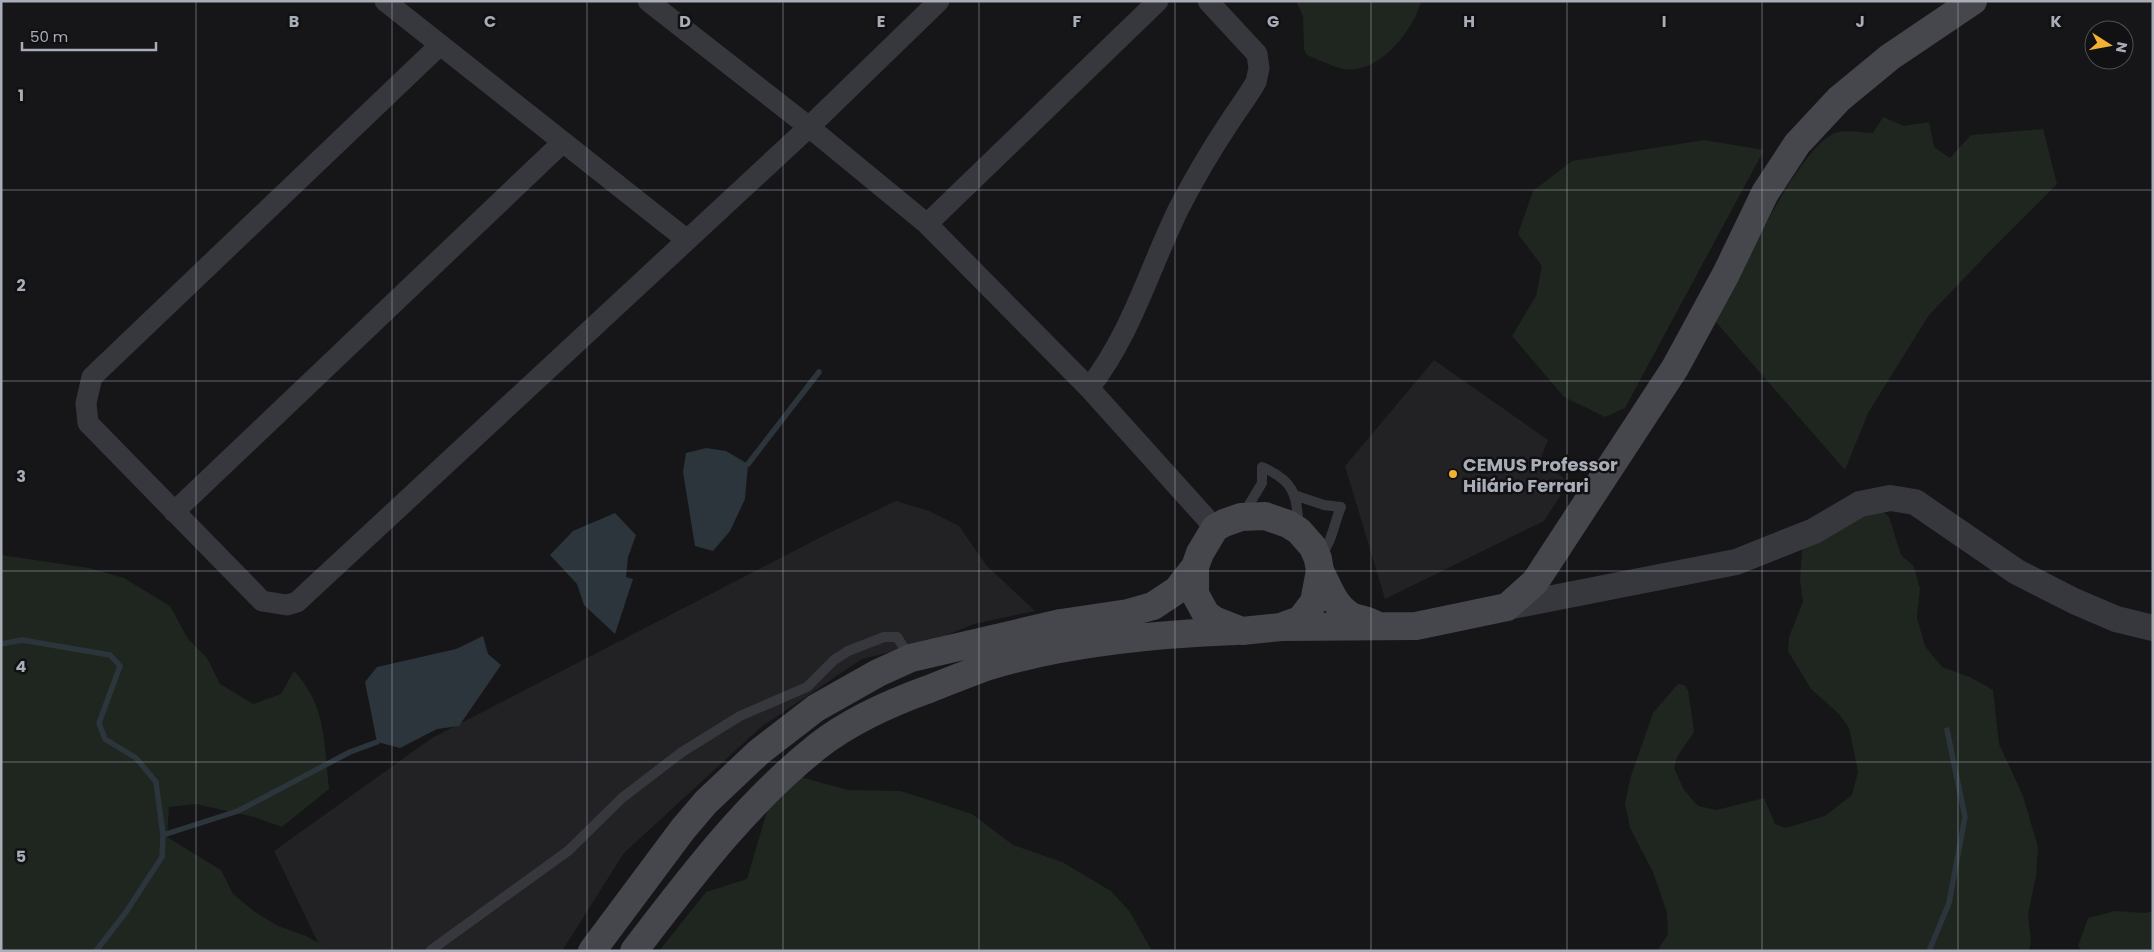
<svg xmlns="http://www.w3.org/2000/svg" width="2154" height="952" font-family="Poppins,sans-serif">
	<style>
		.built { fill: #222225 }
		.green { fill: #1e261f }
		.water { fill: #2c353c }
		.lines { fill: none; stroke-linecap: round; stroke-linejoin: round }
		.stream { stroke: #2c353c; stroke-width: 5.5 }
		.service { stroke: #37383d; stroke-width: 10 }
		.minor { stroke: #37383d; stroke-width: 21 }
		.tertiary { stroke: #37383d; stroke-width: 26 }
		.secondary { stroke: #45474d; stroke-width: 28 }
		.grid { fill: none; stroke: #a8adb8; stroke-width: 1; stroke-opacity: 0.55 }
		.poi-dot { fill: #f2b134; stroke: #111113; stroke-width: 2 }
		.labels { text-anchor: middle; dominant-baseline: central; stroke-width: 5; stroke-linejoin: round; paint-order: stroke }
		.poi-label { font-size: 18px; font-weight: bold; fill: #a8adb8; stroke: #111113; text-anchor: start }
		.grid-label { font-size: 16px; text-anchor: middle; font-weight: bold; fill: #a8adb8; stroke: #111113; stroke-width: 5; stroke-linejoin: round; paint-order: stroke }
	</style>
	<rect width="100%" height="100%" fill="#161618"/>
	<path class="built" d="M1434,360L1548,440L1540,460L1569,482L1544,521L1385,599L1345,466Z
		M896,501L929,511L959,526L987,566L1035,611L974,624L927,643L862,659L761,727L624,853L562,951H322L274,851L432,738L827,534Z"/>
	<path class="green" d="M1296,1H1421C1414,31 1378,75 1343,69C1331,66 1319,60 1307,55L1304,49L1303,16Z
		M1883,117L1904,126L1929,122L1934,147L1950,158L1971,135L2043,129L2057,184L1993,248L1929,315L1868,413L1845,470L1716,322C1735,283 1798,147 1835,133C1845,129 1863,133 1873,133Z
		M1704,140L1764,150L1625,408L1605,417L1564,397L1512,336L1536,296L1542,266L1518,234L1533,191L1572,161Z
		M1875,504L1889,517L1901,555L1913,565L1920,588L1917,618L1925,646L1942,667L1970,677L1993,690L1999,744L2023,796L2038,847L2036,877L2028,914L2031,941L2029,951H1657L1668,934L1667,913L1653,872L1630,828L1625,803L1631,776L1653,713L1678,684L1684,685L1688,690L1694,732L1677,757L1674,768L1684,790L1698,806L1717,810L1764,798L1775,824L1786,828L1825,816L1852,795L1858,772L1849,728L1839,714L1811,689L1788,651L1789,637L1803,602L1800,579L1803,537Z
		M1,555L89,568L124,578L170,606L188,639L207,658L220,684L253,704L281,694L294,671C327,706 324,745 329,789L282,827L254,817L196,804L169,807L167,837L221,870L233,894L255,912L278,926L306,936L333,951H1Z
		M797,776L848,790L901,791L972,814L1013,845L1062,862L1111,891L1130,912L1152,951H659L706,892L747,879L776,781Z
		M2115,911L2145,913L2153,911V951H2082L2078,946L2088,918Z"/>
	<path class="water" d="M706,448L726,451L748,464L745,499L730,531L713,551L695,546L683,472L686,453Z
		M615,513L636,535L628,557L626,577L633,579L615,634L584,605L577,584L550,555L573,531Z
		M483,636L488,654L501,665L459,726L437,729L400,748L377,742L365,682L377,667L456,649Z"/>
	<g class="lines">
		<path class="stream" d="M748,464L819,372
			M1,644L22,640L110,655L120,666L99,723L105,739L136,758L156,782L163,835L162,857L126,912L96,951
			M163,835L238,811L350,752L377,742
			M1929,951L1949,903L1965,817L1947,730"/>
		<path class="service" d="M1294,495L1324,505L1341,507C1334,523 1332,543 1320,556
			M1244,513L1262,483V467C1295,481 1296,494 1299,528
			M431,950L568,851L622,798L682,752L740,716L807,687L834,660L848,651L884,637H897L910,657"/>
		<path class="minor" d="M385,1L687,240
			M648,1L809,127L927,224L1089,388L1215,528
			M440,45L92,377L86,403L88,423L262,601L287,605L297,602L809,127L939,1
			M927,224L1158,1
			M1089,388C1131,335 1149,269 1179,208C1194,179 1211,150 1229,123C1238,109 1248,96 1256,82L1259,68L1257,54L1208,1
			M174,512L563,142"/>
		<path class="tertiary" d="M1507,607L1736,562L1814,531L1860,504L1890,498L1915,502L2017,572L2074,601L2116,619L2153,628"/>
		<path class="secondary" d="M1320,571C1329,588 1334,606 1351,616C1358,619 1367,620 1374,624
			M1281,627L1300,620L1314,602L1320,571L1318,559L1313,547L1299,531L1288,524L1265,516L1241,517L1224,523L1215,528L1200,553L1195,567V594L1206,614L1214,620L1242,631L1281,627L1416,626L1507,607L1535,582L1675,368L1726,274L1765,193L1797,144L1839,99L1890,57L1973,1
			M592,951L683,829L706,802L759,752L816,708L878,673L911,658L1061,623L1128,613L1153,606L1177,590L1195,567
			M634,951C690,878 746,803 818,746C851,720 890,703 929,689C949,681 969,673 989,666C1068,642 1155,634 1236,631"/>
	</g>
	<path class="grid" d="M196,1V951M392,1V951M587,1V951M783,1V951M979,1V951M1175,1V951M1371,1V951M1567,1V951M1762,1V951M1958,1V951M1,190H2153M1,381H2153M1,571H2153M1,762H2153"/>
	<circle class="poi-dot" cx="1453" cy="474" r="5"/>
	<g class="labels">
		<g class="poi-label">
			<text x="1463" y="464">CEMUS Professor<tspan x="1463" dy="21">Hilário Ferrari</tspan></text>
		</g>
	</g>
	<g class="grid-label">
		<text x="294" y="27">B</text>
		<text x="490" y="27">C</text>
		<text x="685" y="27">D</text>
		<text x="881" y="27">E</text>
		<text x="1077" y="27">F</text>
		<text x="1273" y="27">G</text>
		<text x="1469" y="27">H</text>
		<text x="1664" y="27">I</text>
		<text x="1860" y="27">J</text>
		<text x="2056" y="27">K</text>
		<text x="21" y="101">1</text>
		<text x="21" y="291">2</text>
		<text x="21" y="482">3</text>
		<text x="21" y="672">4</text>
		<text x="21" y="862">5</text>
	</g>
	<rect width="2154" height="952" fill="none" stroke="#a8adb8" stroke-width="5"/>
	<g transform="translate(2109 45) rotate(101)"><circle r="24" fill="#111113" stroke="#4d4f55"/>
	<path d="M0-4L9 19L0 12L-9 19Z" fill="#f2b134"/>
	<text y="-8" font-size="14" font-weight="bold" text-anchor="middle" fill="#a8adb8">N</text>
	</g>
	<path d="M22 42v8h134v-8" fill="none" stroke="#a8adb8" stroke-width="2.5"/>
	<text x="30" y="42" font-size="15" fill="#a8adb8" stroke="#111113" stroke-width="4" paint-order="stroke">50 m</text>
</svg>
